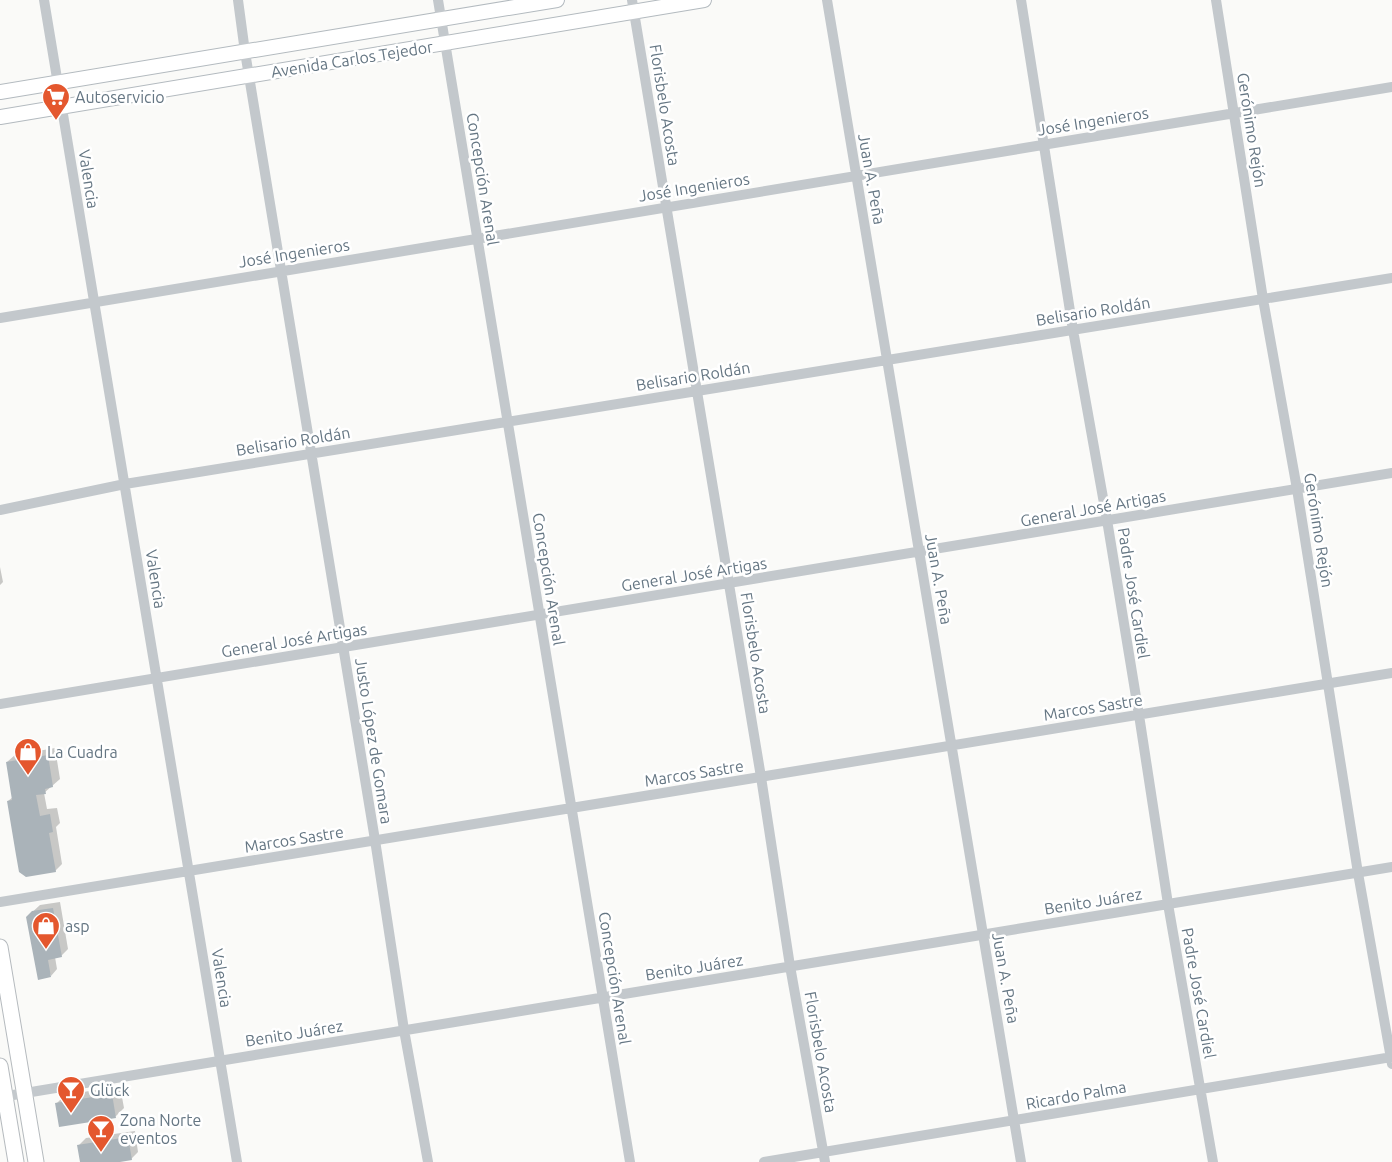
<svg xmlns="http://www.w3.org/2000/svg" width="1392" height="1162" font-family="Ubuntu,sans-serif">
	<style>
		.shadow { fill: #0003 }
		.building { fill: #aab3b9 }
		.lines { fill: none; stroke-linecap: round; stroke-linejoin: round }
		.secondary-casing { stroke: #b3babf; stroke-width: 16 }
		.primary-casing { stroke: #b5babe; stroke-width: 17 }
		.street { stroke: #c3c8cc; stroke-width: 10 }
		.secondary { stroke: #fff; stroke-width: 14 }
		.primary { stroke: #fff; stroke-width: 15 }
		.labels { text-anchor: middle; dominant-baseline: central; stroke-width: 5; stroke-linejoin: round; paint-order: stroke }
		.street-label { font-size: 16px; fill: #657683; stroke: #fff }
		.poi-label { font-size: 16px; fill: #657683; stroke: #fff; text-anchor: start }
	</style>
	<rect width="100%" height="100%" fill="#fafaf8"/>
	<path class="shadow" d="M0,567L3,582L0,585Z
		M55,748L60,779L44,793L47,809L57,808L60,823L56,827L62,864L55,871L8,801L13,797L7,762L15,755Z
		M60,902L68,949L61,956L55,957L57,969L51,976L27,917L40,905Z
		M120,1086L124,1108L116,1116L60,1125L57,1103L65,1095Z
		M135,1131L138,1152L131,1159L114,1162H81L79,1145L86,1138Z"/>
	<path class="building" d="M48,755L53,787L45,789L46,794L36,795L40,816L50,814L53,832L49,833L56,872L26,877L19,872L16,855L7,801L12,800L6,762Z
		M53,908L62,957L48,960L51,977L38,980L26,917L32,911Z
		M112,1094L116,1118L59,1127L55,1103Z
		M128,1137L132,1160L120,1162H80L77,1145Z"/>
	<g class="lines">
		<defs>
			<path id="secondary" d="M0,92L557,0
				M0,117L704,0"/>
			<path id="primary" d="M0,947L36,1162
				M0,1066L16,1162"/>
		</defs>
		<use href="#secondary" class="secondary-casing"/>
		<use href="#primary" class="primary-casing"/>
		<path class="street" d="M44,0L237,1162
			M238,0L245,52L375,840L404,1030L428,1162
			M438,0L630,1162
			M632,0L761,777L790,966L825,1162
			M827,0L1021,1162
			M1021,0L1073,330L1107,520L1139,715L1168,904L1213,1162
			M1216,0L1263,299L1297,489L1358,873L1392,1064
			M0,318L1392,87
			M0,510L125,484L1392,278
			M0,704L1392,473
			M0,902L1392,673
			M1,1097L1392,867
			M764,1162L1392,1057"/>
		<use href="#secondary" class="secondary"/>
		<use href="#primary" class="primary"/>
	</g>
	<defs>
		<symbol id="supermarket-pin" viewBox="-11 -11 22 30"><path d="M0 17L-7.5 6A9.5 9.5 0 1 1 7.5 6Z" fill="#e4572e" stroke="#fff"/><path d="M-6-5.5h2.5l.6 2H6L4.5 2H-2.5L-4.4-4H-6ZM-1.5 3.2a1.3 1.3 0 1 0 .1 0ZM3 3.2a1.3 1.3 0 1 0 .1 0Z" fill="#fff"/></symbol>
		<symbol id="shop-pin" viewBox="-11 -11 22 30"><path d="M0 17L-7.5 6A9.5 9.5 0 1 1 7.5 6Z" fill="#e4572e" stroke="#fff"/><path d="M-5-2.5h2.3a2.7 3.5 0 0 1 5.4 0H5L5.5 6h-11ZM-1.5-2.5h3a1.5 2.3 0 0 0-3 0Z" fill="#fff"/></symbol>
		<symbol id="bar-pin" viewBox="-11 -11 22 30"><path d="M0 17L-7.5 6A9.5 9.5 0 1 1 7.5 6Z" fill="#e4572e" stroke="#fff"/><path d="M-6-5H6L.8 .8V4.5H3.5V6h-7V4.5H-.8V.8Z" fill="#fff"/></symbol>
	</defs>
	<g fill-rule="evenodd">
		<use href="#supermarket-pin" x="40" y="81" width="32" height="43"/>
		<use href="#shop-pin" x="12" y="736" width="32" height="43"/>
		<use href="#shop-pin" x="30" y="910" width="32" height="43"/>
		<use href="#bar-pin" x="55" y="1074" width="32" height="43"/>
		<use href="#bar-pin" x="85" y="1113" width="32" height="43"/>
	</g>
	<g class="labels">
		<g class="street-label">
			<text transform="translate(352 59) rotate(-9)">Avenida Carlos Tejedor</text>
			<text transform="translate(665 105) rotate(81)">Florisbelo Acosta</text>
			<text transform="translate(1093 121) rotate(-9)">José Ingenieros</text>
			<text transform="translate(1252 130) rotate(81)">Gerónimo Rejón</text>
			<text transform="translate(89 179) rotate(81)">Valencia</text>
			<text transform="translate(483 179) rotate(81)">Concepción Arenal</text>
			<text transform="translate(872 179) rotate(80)">Juan A. Peña</text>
			<text transform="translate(694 187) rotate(-9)">José Ingenieros</text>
			<text transform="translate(294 253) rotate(-9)">José Ingenieros</text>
			<text transform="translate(1093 311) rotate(-9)">Belisario Roldán</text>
			<text transform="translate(693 376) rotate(-9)">Belisario Roldán</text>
			<text transform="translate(293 441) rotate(-9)">Belisario Roldán</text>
			<text transform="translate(1093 508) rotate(-10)">General José Artigas</text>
			<text transform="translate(1319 530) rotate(81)">Gerónimo Rejón</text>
			<text transform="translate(694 574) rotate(-9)">General José Artigas</text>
			<text transform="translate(156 579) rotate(81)">Valencia</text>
			<text transform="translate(549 579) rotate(81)">Concepción Arenal</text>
			<text transform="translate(939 579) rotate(80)">Juan A. Peña</text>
			<text transform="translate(1134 593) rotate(81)">Padre José Cardiel</text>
			<text transform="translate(294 640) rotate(-9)">General José Artigas</text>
			<text transform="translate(756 653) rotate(81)">Florisbelo Acosta</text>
			<text transform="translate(1093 707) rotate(-9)">Marcos Sastre</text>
			<text transform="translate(374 741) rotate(81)">Justo López de Gomara</text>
			<text transform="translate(694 773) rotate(-9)">Marcos Sastre</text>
			<text transform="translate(294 839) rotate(-9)">Marcos Sastre</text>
			<text transform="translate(1093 901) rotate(-9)">Benito Juárez</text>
			<text transform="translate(694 967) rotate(-9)">Benito Juárez</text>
			<text transform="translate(222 978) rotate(81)">Valencia</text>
			<text transform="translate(615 978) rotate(81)">Concepción Arenal</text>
			<text transform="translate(1006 978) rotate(80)">Juan A. Peña</text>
			<text transform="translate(1199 993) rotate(80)">Padre José Cardiel</text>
			<text transform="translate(294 1033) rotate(-9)">Benito Juárez</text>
			<text transform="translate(821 1052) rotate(80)">Florisbelo Acosta</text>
			<text transform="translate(1076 1095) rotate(-10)">Ricardo Palma</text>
		</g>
		<g class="poi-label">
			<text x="75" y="97">Autoservicio</text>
			<text x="47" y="752">La Cuadra</text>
			<text x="65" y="926">asp</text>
			<text x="90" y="1090">Glück</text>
			<text x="120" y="1120">Zona Norte<tspan x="120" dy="18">eventos</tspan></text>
		</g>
	</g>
</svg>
